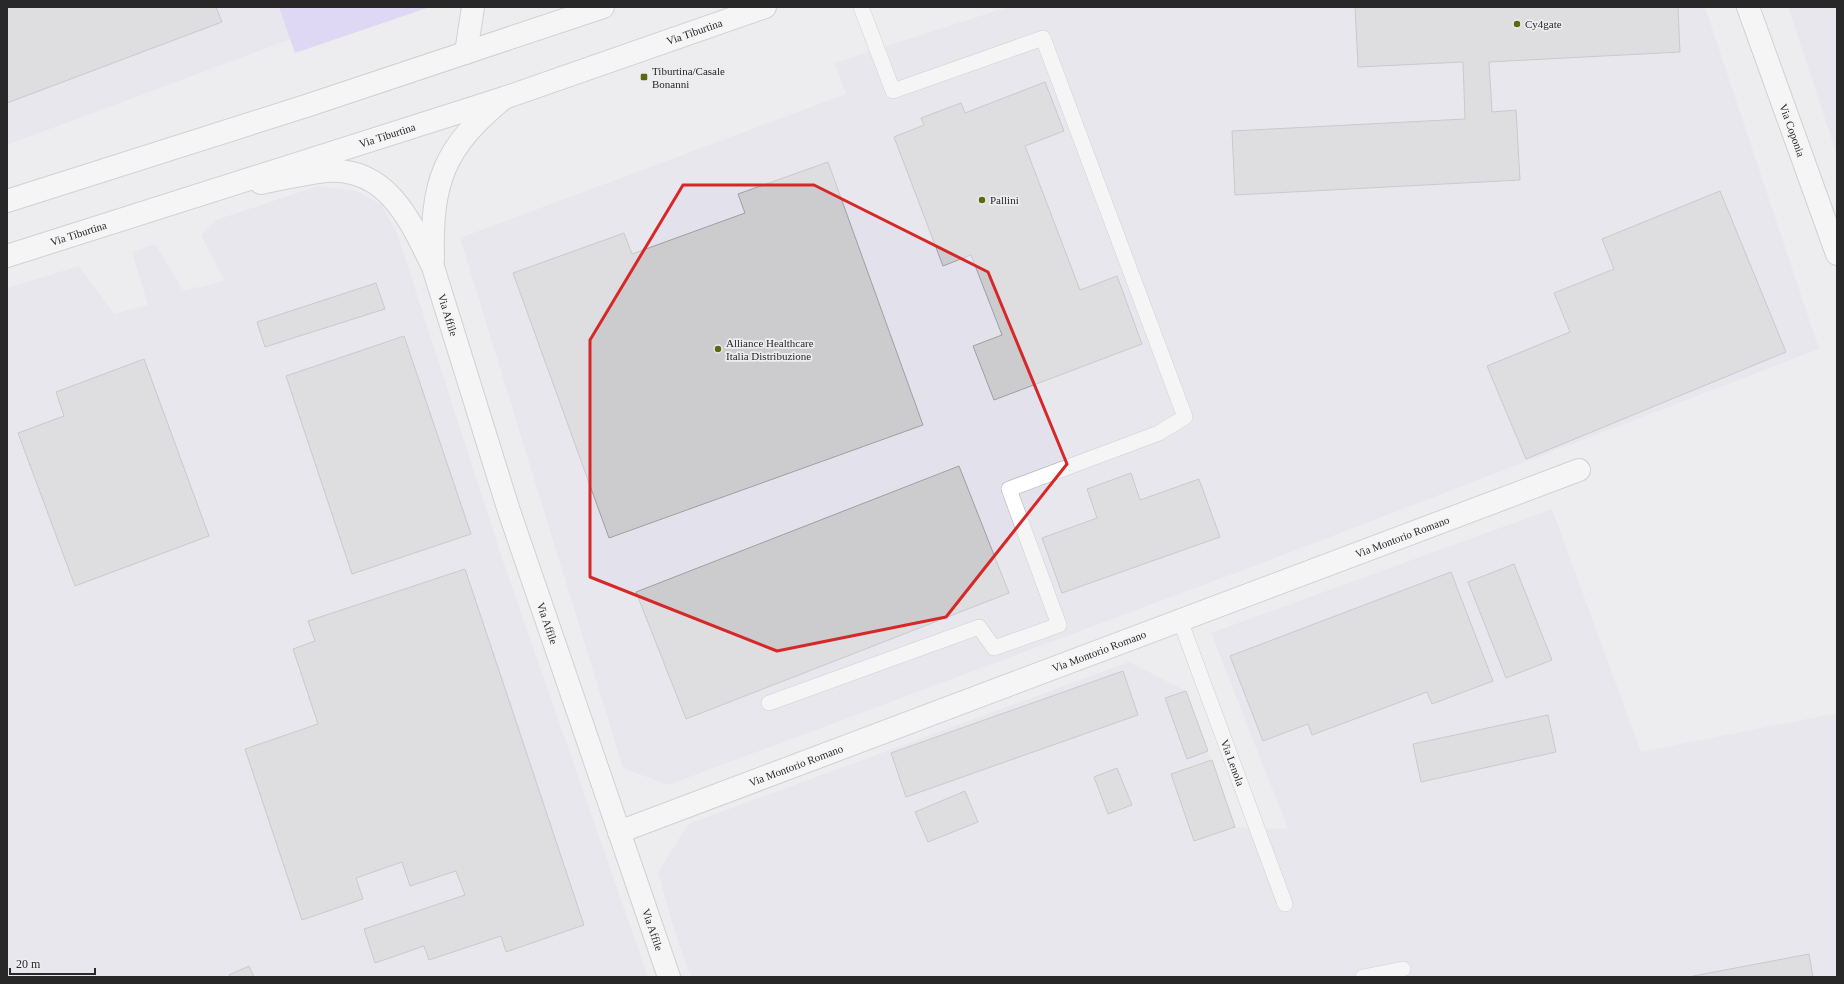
<svg xmlns="http://www.w3.org/2000/svg" width="1844" height="984" font-family="'Times New Roman',serif">
	<style>
		.built { fill: #e3e1ec }
		.green { fill: #cfbffc }
		.building { fill: #cccccf; stroke: #9f9fa2 }
		.lines { fill: none; stroke-linecap: round; stroke-linejoin: round }
		.service-casing { stroke: #afaeb1; stroke-width: 16 }
		.minor-casing { stroke: #afaeb1; stroke-width: 24 }
		.primary-casing { stroke: #afaeb1; stroke-width: 24 }
		.service { stroke: #fff; stroke-width: 15 }
		.minor { stroke: #fff; stroke-width: 22 }
		.primary { stroke: #fff; stroke-width: 22 }
		.marked { fill: none; stroke: #d62828; stroke-width: 3; stroke-linejoin: round }
		.poi-dot { fill: #5e690f; stroke: #edecef; stroke-width: 1.5 }
		.labels { text-anchor: middle; dominant-baseline: central; stroke-width: 3.5; stroke-linejoin: round; paint-order: stroke }
		.poi-label { font-size: 11px; fill: #282829; stroke: #edecef; text-anchor: start }
		.street-label { font-size: 11px; fill: #282829; stroke: #edecef }
	</style>
	<rect width="100%" height="100%" fill="#edecef"/>
	<path class="built" d="M7,7H376L7,145Z
		M1008,7H1705L1819,349L1257,565L668,785L623,768L460,238L846,94L834,63Z
		M1788,7H1837V155Z
		M318,186L356,191L382,205L398,236L503,561L648,977H7V288L79,266L114,314L148,305L132,252L155,244L183,290L205,286L224,280L201,235L216,220Z
		M1552,509L1641,752L1837,713V977H691L678,942L658,873L688,824L1129,662L1186,691L1235,827L1288,829L1211,633Z"/>
	<path class="green" d="M279,7H430L295,53Z"/>
	<path class="building" d="M7,7H216L222,22L7,103Z
		M1355,7H1678L1680,52L1489,62L1492,112L1516,110L1520,180L1235,195L1232,131L1465,119L1463,62L1358,67Z
		M1045,82L1064,131L1025,146L1080,290L1117,276L1142,344L994,400L973,346L1002,335L971,255L943,266L894,137L924,125L921,118L961,103L965,113Z
		M828,162L923,425L609,538L513,273L624,233L632,254L745,213L738,194Z
		M1720,191L1786,352L1526,459L1487,366L1570,332L1554,293L1614,269L1602,239Z
		M376,283L385,309L265,347L257,322Z
		M404,336L471,534L352,574L286,376Z
		M144,359L209,536L75,586L18,433L64,416L56,392Z
		M959,466L1009,593L686,719L636,592Z
		M1131,473L1140,500L1199,479L1220,537L1062,593L1042,538L1097,518L1087,489Z
		M1514,564L1552,660L1506,678L1468,582Z
		M465,569L584,925L506,952L501,936L429,960L424,946L375,963L364,929L465,895L456,871L410,886L402,862L356,878L363,899L302,920L245,749L318,724L293,649L315,641L308,621Z
		M1451,572L1493,681L1432,704L1427,692L1312,735L1308,724L1263,741L1230,656Z
		M1123,671L1138,715L906,797L891,753Z
		M1186,691L1208,751L1187,759L1165,698Z
		M1548,715L1556,752L1421,782L1413,744Z
		M1212,760L1235,827L1194,841L1171,774Z
		M1117,768L1132,805L1108,814L1094,777Z
		M965,791L978,822L928,842L915,812Z
		M1809,954L1813,977H1688Z
		M249,966L254,977H230L229,975Z"/>
	<g class="lines">
		<defs>
			<g id="service">
				<path id="s1" d="M1180,620L1285,904"/>
				<path d="M769,703L979,627L994,648L1059,625L1009,489L1159,433L1185,417L1043,38L893,91L861,7"/>
				<path d="M1363,977L1403,969"/>
			</g>
			<g id="minor">
				<path id="s2" d="M1748,7L1837,254"/>
				<path d="M466,53L473,7"/>
				<path id="s3" d="M261,183C282,179 305,173 327,171C388,167 411,222 433,267L509,511L669,977"/>
				<path d="M433,260C431,182 443,148 504,98"/>
				<path id="s4" d="M619,832L1579,470"/>
			</g>
			<g id="primary">
				<path d="M7,201L309,105L603,7"/>
				<path id="s5" d="M7,256L504,98L765,7"/>
			</g>
		</defs>
		<use href="#service" class="service-casing"/>
		<use href="#minor" class="minor-casing"/>
		<use href="#primary" class="primary-casing"/>
		<use href="#service" class="service"/>
		<use href="#minor" class="minor"/>
		<use href="#primary" class="primary"/>
	</g>
	<path d="M0 0H1844V984H0ZM683,185H814L988,272L1067,464L946,617L777,651L590,577V340Z" fill="#edecef" fill-opacity=".55" fill-rule="evenodd"/>
	<path class="marked" d="M683,185H814L988,272L1067,464L946,617L777,651L590,577V340Z"/>
	<g class="poi-dot">
		<circle cx="1517" cy="24" r="4"/>
		<rect x="640" y="73" width="8" height="8" rx="2"/>
		<circle cx="982" cy="200" r="4"/>
		<circle cx="718" cy="349" r="4"/>
	</g>
	<g class="labels">
		<g class="poi-label">
			<text x="1525" y="24">Cy4gate</text>
			<text x="652" y="71">Tiburtina/Casale<tspan x="652" dy="13">Bonanni</tspan></text>
			<text x="990" y="200">Pallini</text>
			<text x="726" y="343">Alliance Healthcare<tspan x="726" dy="13">Italia Distribuzione</tspan></text>
		</g>
		<g class="street-label">
			<text stroke="none"><textPath href="#s5" startOffset="723">Via Tiburtina</textPath></text>
			<text stroke="none"><textPath href="#s2" startOffset="131">Via Coponia</textPath></text>
			<text stroke="none"><textPath href="#s5" startOffset="399">Via Tiburtina</textPath></text>
			<text stroke="none"><textPath href="#s5" startOffset="75">Via Tiburtina</textPath></text>
			<text stroke="none"><textPath href="#s3" startOffset="271">Via Affile</textPath></text>
			<text stroke="none"><textPath href="#s4" startOffset="837">Via Montorio Romano</textPath></text>
			<text stroke="none"><textPath href="#s3" startOffset="595">Via Affile</textPath></text>
			<text stroke="none"><textPath href="#s4" startOffset="513">Via Montorio Romano</textPath></text>
			<text stroke="none"><textPath href="#s1" startOffset="152">Via Lenola</textPath></text>
			<text stroke="none"><textPath href="#s4" startOffset="189">Via Montorio Romano</textPath></text>
			<text stroke="none"><textPath href="#s3" startOffset="919">Via Affile</textPath></text>
		</g>
	</g>
	<rect width="1844" height="984" fill="none" stroke="#282829" stroke-width="16"/>
	<path d="M10 968v6h85v-6" fill="none" stroke="#282829" stroke-width="2"/>
	<text x="16" y="968" font-size="12" fill="#282829" stroke="#edecef" stroke-width="3" paint-order="stroke">20 m</text>
</svg>
